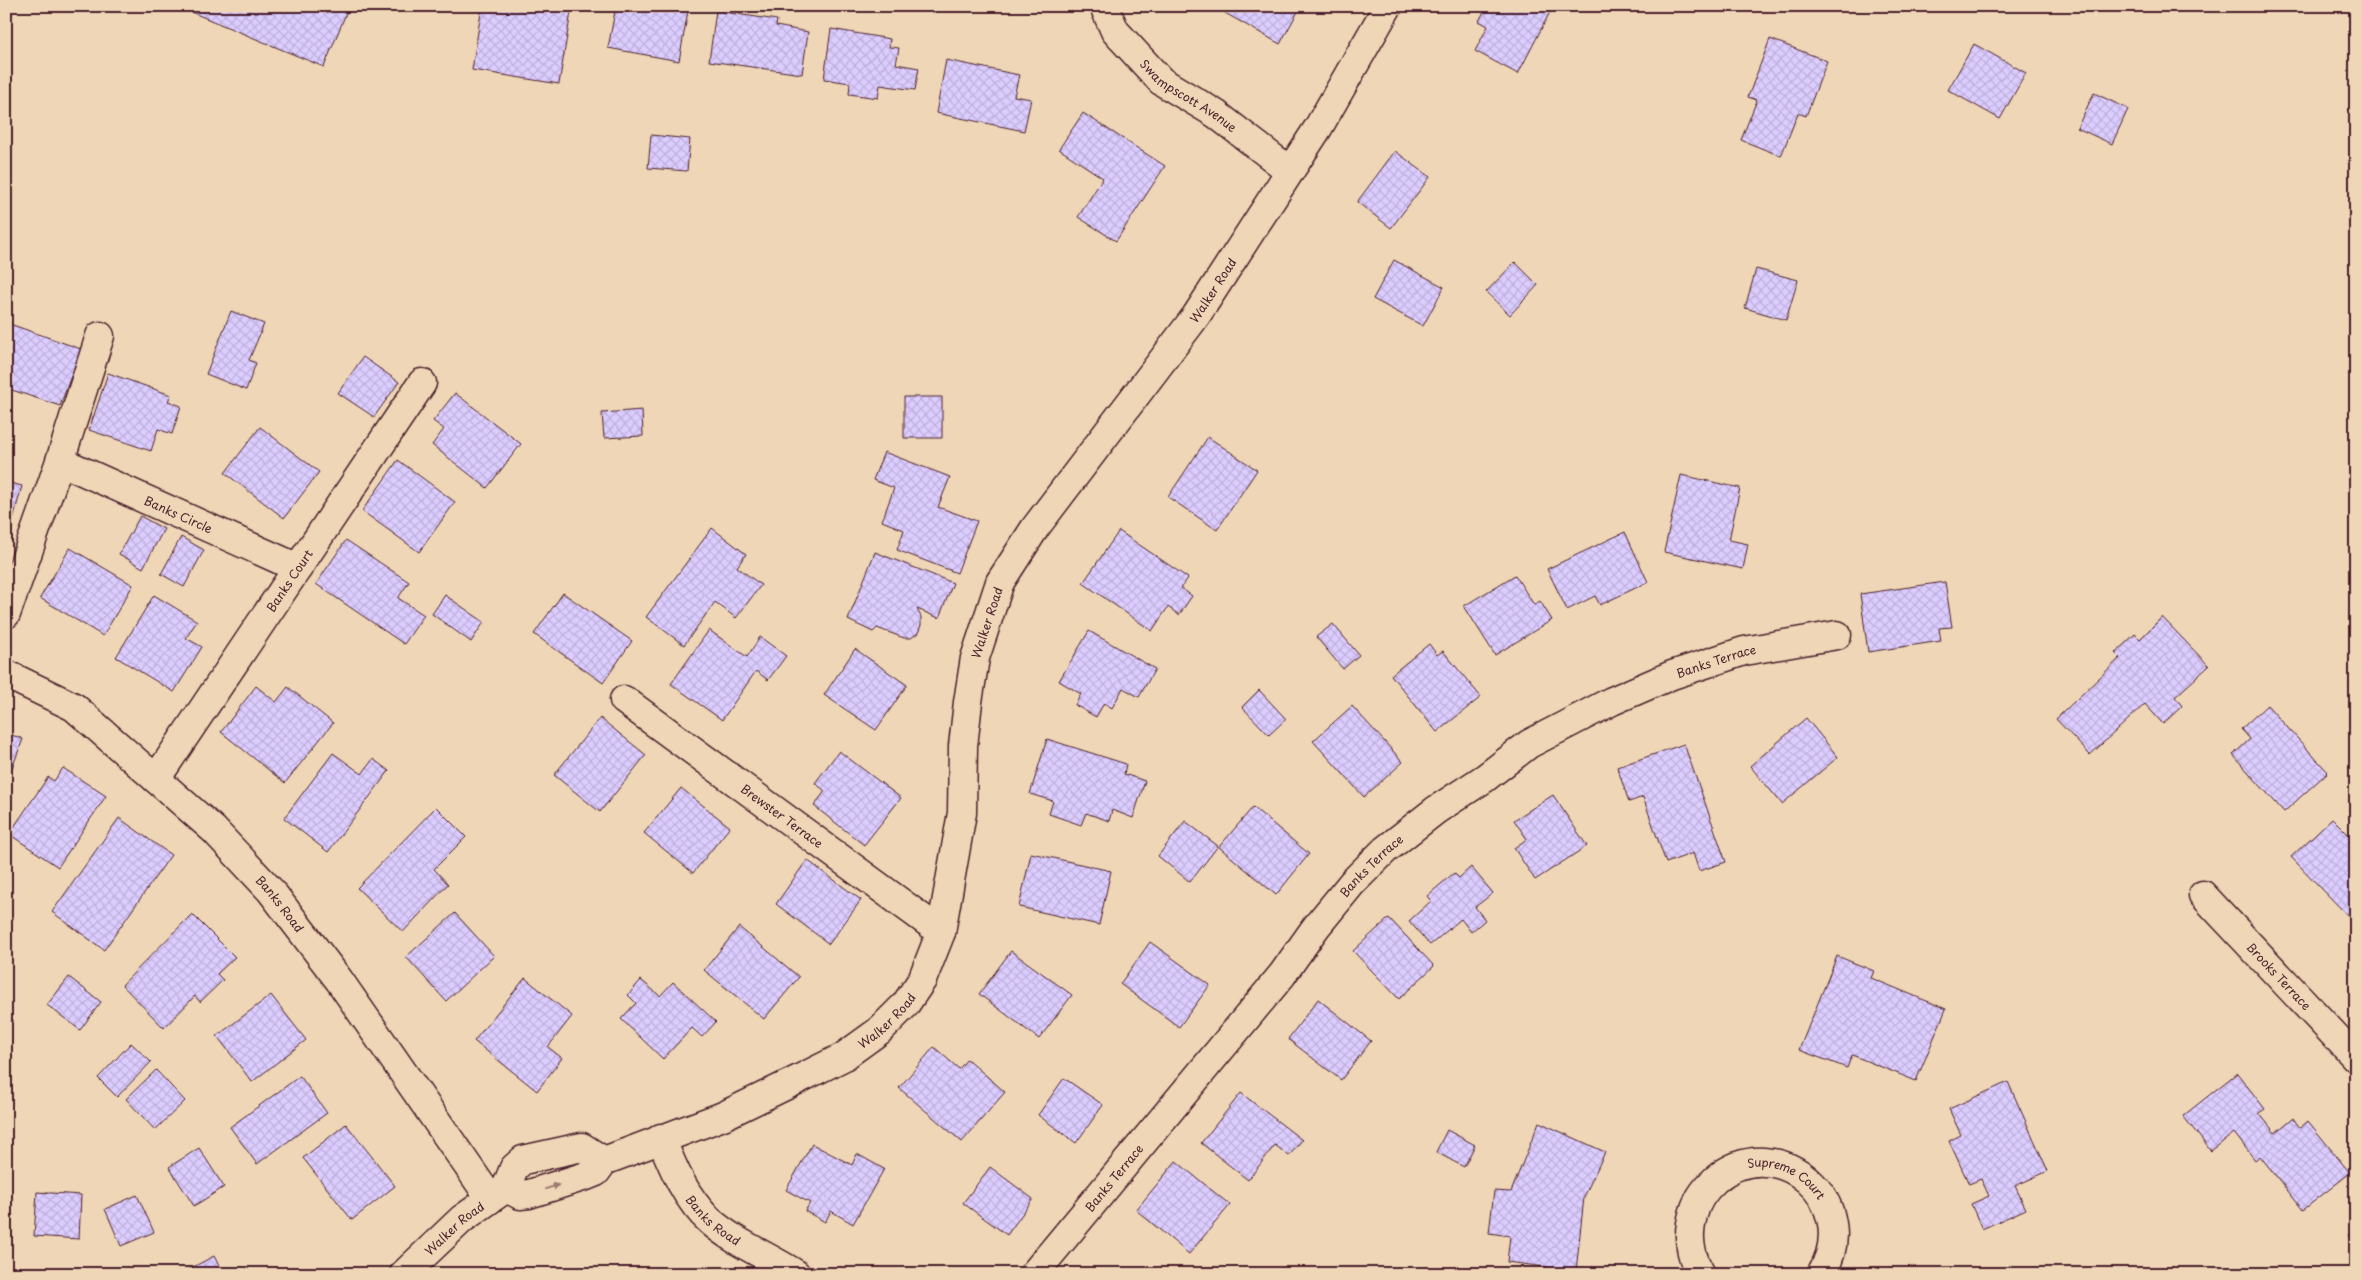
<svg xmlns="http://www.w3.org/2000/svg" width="2362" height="1280" font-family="'Playpen Sans',sans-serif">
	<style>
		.building { fill: url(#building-cross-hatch); stroke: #4a1f2b }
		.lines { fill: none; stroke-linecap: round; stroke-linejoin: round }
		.street-casing { stroke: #4a1f2b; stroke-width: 31 }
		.secondary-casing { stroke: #4a1f2b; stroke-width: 31 }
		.street { stroke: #eed6b6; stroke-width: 28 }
		.secondary { stroke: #eed6b6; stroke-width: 28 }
		.oneway { fill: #9c7a70 }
		.labels { text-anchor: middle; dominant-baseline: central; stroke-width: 5; stroke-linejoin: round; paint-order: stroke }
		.street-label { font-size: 12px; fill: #4a1f2b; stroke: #eed6b6 }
	</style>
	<defs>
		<pattern id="building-cross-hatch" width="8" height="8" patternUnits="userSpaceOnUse" patternTransform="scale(1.25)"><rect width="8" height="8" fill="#dccdff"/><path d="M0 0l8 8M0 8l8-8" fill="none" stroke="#beb0db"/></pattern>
	</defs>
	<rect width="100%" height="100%" fill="#eed6b6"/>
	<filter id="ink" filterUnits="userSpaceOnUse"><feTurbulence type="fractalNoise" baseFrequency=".02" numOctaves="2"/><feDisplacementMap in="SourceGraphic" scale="10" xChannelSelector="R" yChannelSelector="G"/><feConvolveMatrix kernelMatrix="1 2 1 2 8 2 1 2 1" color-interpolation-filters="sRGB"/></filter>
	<g filter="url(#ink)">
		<path class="building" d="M193,6H349L324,67L191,12Z
			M482,6H572L559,84L472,70Z
			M616,6H663L688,11L679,61L608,48Z
			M1220,6H1301L1280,44L1218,9Z
			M1487,6H1543L1551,10L1518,74L1475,51L1488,26L1479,21Z
			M716,11L777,20L776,26L808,32L802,74L709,61Z
			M831,29L890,39L889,47L899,48L896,64L919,68L915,90L880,85L878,98L849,94L850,83L824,79Z
			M1770,39L1827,61L1806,116L1798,113L1781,156L1741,140L1757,100L1748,97Z
			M1974,44L2026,73L2000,119L1948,90Z
			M946,60L1019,75L1014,96L1031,99L1024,131L936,113Z
			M2094,93L2128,109L2112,144L2077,128Z
			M1083,113L1165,166L1116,241L1078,217L1103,178L1059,149Z
			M651,135L690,139L687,171L648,168Z
			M1395,151L1430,177L1391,228L1357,202Z
			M1394,260L1444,287L1423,326L1373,299Z
			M1515,262L1538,285L1510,315L1486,292Z
			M1756,269L1798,280L1786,320L1745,308Z
			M231,311L264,324L249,360L256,363L246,390L206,374Z
			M7,323L81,349L60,406L6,388Z
			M363,357L399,382L374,417L338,393Z
			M108,373L171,395L168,401L181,406L172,434L158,429L151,451L89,430Z
			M455,393L521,444L487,488L432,445L444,429L433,421Z
			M904,397H942V438H904Z
			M642,410L643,436L604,438L602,413Z
			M260,427L319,472L284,518L225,473Z
			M1208,437L1257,470L1217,530L1168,497Z
			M884,452L950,477L938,507L977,521L957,573L897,550L904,530L882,521L894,488L873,480Z
			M398,460L455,502L419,552L362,511Z
			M1681,475L1740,488L1729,540L1748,544L1743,569L1664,552Z
			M6,482L22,486L6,545Z
			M140,516L164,529L143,568L119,554Z
			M712,528L746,554L737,567L761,585L736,618L715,602L684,645L646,617Z
			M1119,531L1188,578L1181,588L1192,596L1179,615L1168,607L1152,631L1083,583Z
			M1625,532L1648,582L1600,605L1595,596L1567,610L1547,569Z
			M181,537L204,550L184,587L161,574Z
			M346,540L409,582L398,598L424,615L404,644L316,584Z
			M70,548L133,585L103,636L40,598Z
			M875,552L953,583L939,618L917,609L921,617V625L918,633L911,638H904L877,628L873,632L848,620Z
			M1515,575L1534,605L1540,601L1552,620L1495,655L1464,606Z
			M1945,582L1952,627L1939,628L1941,641L1868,652L1860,594Z
			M563,593L632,641L603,683L534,634Z
			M154,595L197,621L186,638L202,647L174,692L116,657Z
			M445,595L484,622L471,642L432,614Z
			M2162,617L2209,666L2175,697L2182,706L2163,724L2145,704L2090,755L2056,719L2120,658L2115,653L2135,634L2140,639Z
			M1333,624L1359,655L1343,669L1316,637Z
			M709,630L747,657L760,637L786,656L768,680L756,671L722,720L671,684Z
			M1089,631L1155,669L1139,697L1123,688L1112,708L1104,703L1096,717L1075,705L1081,694L1059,681Z
			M1429,644L1437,655L1443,651L1481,697L1437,732L1391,675Z
			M855,649L907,685L876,730L824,695Z
			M256,686L276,702L288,687L333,723L285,783L221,732Z
			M1259,690L1286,719L1269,735L1242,707Z
			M2267,705L2328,772L2284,812L2233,755L2250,739L2241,729Z
			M1352,706L1403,762L1364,797L1313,741Z
			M600,718L646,755L600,812L554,775Z
			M1806,718L1838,757L1782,804L1750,766Z
			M6,733L23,739L6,784Z
			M1047,739L1126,764L1124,774L1145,781L1133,818L1112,810L1109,821L1086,813L1081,825L1049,814L1053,801L1030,794Z
			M1684,744L1726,862L1699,871L1693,853L1666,863L1643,797L1629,802L1617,767Z
			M839,751L901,798L864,845L814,806L825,791L815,783Z
			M333,753L362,774L373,759L389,771L328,852L284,818Z
			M63,768L106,796L58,867L9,834L48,777L54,781Z
			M681,788L730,827L693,873L644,833Z
			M1553,795L1587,846L1535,880L1514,848L1527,839L1514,820Z
			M436,807L466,837L434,869L448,884L403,932L357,888Z
			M1253,807L1309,854L1276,895L1219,847Z
			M119,818L171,855L104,950L52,912Z
			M2332,818L2356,842V916L2352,920L2291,857Z
			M1185,821L1218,846L1190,882L1158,856Z
			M1031,853L1111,871L1099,925L1019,907Z
			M807,860L861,900L829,944L776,904Z
			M1471,867L1493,893L1475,907L1485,920L1471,932L1461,919L1430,945L1409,921L1431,901L1427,896L1454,873L1459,878Z
			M455,913L494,956L446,1001L406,957Z
			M192,914L235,957L217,974L223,980L200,1002L195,996L164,1028L122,985Z
			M1389,918L1434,966L1399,999L1353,951Z
			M739,927L799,977L764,1019L704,970Z
			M1150,942L1210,985L1179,1027L1120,984Z
			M1011,951L1072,995L1039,1039L979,994Z
			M1837,956L1874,971L1871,978L1946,1009L1916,1081L1852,1055L1847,1068L1799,1050Z
			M69,977L101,1002L80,1030L47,1005Z
			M525,978L572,1016L548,1047L562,1058L537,1091L474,1041Z
			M641,980L660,996L673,982L716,1022L702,1037L692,1028L663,1059L621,1019L636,1003L628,995Z
			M271,995L306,1040L252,1082L217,1036Z
			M1318,999L1371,1041L1341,1080L1288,1039Z
			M131,1043L151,1062L117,1097L98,1078Z
			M934,1047L959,1069L967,1059L1005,1092L962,1142L899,1088Z
			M156,1070L185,1101L155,1130L126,1099Z
			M2237,1073L2265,1109L2259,1113L2275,1133L2293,1118L2300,1128L2308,1121L2350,1173L2303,1210L2260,1156L2255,1160L2234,1133L2211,1151L2183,1116Z
			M300,1076L327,1113L257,1164L230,1127Z
			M1064,1078L1103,1105L1076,1143L1038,1115Z
			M2008,1082L2048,1171L2015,1186L2026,1209L1982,1229L1971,1204L1989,1196L1981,1179L1969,1184L1949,1141L1961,1135L1949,1109Z
			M1241,1093L1302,1140L1289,1156L1275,1145L1248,1180L1201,1143Z
			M1539,1122L1605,1152L1584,1197L1576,1271L1507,1262L1510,1236L1489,1233L1494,1191L1511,1192Z
			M346,1124L395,1186L352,1220L303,1158Z
			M1447,1130L1475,1145L1464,1167L1436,1152Z
			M812,1144L852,1165L857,1154L884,1169L853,1224L831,1211L825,1222L805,1211L810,1203L786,1190Z
			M199,1148L224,1187L194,1206L169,1167Z
			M1176,1161L1230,1205L1189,1254L1136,1210Z
			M990,1167L1033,1199L1007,1235L963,1203Z
			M37,1192L81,1195L79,1239L34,1236Z
			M137,1195L154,1232L121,1246L105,1209Z
			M2356,1228V1245L2348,1235Z
			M214,1256L223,1274H180Z"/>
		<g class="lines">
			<defs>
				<g id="street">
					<path id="s1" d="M1104,6L1115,31L1161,81L1216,114L1290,171"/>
					<path id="s2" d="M60,461L298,568"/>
					<path d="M6,614L60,461L100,336"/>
					<path id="s3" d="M6,674L74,707L214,830L271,891L339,980L490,1198"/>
					<path id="s4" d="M624,700L941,932"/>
					<path id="s5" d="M156,779L422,383"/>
					<path id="s6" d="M2203,895L2356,1058"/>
					<path id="s7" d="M661,1138C673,1168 686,1199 710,1221C735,1243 768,1256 796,1274"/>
					<path id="s8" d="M1034,1274L1282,975L1316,927L1352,883L1385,850L1436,810L1485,778L1529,744L1612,701L1672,675L1744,651L1837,635"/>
					<path id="s9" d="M1701,1274C1690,1256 1687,1235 1693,1215C1696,1202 1705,1189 1715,1180C1777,1126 1865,1203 1821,1274"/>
				</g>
				<g id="secondary">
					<path id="s10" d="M604,1161L723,1116L791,1083L843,1057L879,1031L905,1005L922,980L941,932L962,813L963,746L968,702L975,658L1000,582L1035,528L1196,316L1318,128L1388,6"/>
					<path id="s11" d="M404,1274L462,1219L506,1188L514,1168L523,1160L582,1147L604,1161L596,1172L586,1176L529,1194L520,1195L506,1188"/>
				</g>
			</defs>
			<use href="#street" class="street-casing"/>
			<use href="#secondary" class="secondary-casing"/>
			<use href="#street" class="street"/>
			<use href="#secondary" class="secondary"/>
		</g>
		<defs><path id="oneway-solid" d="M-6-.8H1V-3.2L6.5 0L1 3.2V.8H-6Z" transform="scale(1.25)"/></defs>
		<use class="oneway" href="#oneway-solid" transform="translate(552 1187) rotate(-18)"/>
	</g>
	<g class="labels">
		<g class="street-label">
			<text stroke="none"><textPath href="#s1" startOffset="126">Swampscott Avenue</textPath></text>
			<text stroke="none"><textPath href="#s10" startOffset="1142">Walker Road</textPath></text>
			<text stroke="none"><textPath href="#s2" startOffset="130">Banks Circle</textPath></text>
			<text stroke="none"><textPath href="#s5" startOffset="239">Banks Court</textPath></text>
			<text stroke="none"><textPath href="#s10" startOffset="738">Walker Road</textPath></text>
			<text stroke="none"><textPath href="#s8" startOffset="935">Banks Terrace</textPath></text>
			<text stroke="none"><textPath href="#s4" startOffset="196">Brewster Terrace</textPath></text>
			<text stroke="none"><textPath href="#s8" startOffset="530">Banks Terrace</textPath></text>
			<text stroke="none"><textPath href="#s3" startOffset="361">Banks Road</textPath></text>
			<text stroke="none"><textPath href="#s6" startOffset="111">Brooks Terrace</textPath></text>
			<text stroke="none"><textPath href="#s10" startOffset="318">Walker Road</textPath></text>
			<text stroke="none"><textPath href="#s8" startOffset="125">Banks Terrace</textPath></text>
			<text stroke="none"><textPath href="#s9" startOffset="184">Supreme Court</textPath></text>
			<text stroke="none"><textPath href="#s7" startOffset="99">Banks Road</textPath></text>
			<text stroke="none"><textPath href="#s11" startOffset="68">Walker Road</textPath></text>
		</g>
	</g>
	<rect width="2362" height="1280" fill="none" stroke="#eed6b6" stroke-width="25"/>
	<rect x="12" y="12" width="2337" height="1255" fill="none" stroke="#4a1f2b" stroke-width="2" filter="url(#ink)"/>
</svg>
